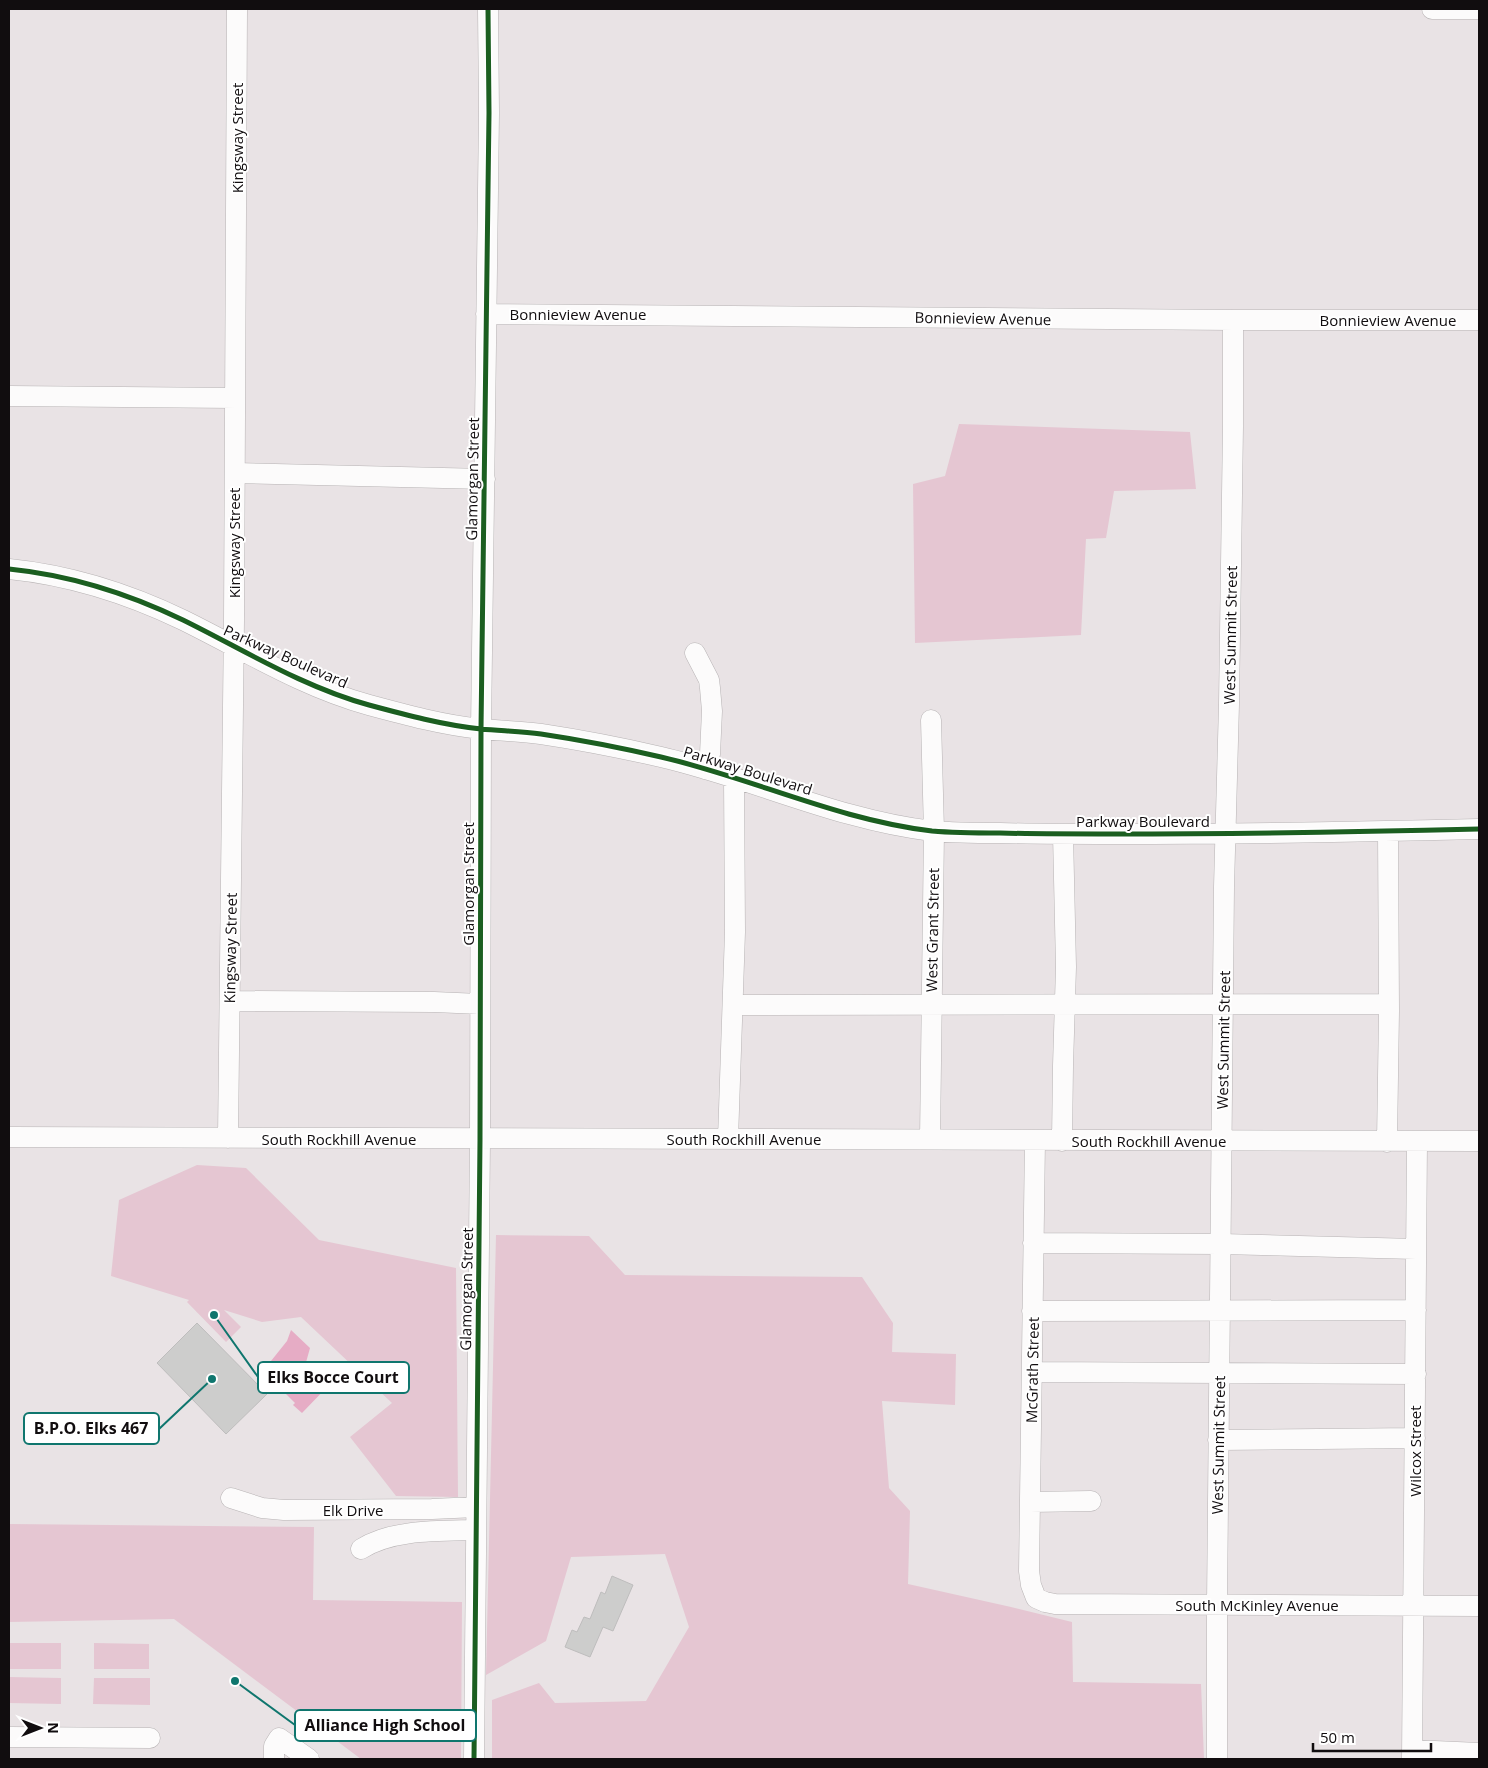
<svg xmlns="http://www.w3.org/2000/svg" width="1488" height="1768" font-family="'Open Sans',sans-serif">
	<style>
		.green { fill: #e5c6d2 }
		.water { fill: #e6acc5 }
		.building { fill: #cdcdcc; stroke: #bebdbd }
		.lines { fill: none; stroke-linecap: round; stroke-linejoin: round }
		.minor-casing { stroke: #b7b3b4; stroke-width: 21 }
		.minor { stroke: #fcfbfb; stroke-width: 20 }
		.cycleway-casing { stroke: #fff; stroke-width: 8 }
		.cycleway { stroke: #1b5e20; stroke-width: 5 }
		.labels { text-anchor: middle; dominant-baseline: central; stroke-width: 4; stroke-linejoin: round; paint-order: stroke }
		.street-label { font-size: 15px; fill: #110d0f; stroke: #fff }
		.leader { fill: none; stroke: #0f766e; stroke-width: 2 }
		.callout-dot { fill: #0f766e; stroke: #fff; stroke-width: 2 }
		.callout { fill: #fff; stroke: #0f766e; stroke-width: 2 }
		.callout-label { font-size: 16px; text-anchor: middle; font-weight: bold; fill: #110d0f }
	</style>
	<rect width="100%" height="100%" fill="#e9e3e5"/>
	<path class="green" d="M959,424L1190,432L1196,489L1114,491L1106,538L1086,539L1081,635L915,643L913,484L945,476Z
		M197,1165L246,1168L319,1240L456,1268L458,1497L396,1496L350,1437L392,1403L301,1317L262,1322L224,1310L241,1327L226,1342L187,1302L189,1300L111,1276L119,1200Z
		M496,1235L589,1236L625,1275L862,1277L893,1323L892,1352L956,1354L955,1405L882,1401L889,1488L910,1511L908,1584L1011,1607L1072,1622L1073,1682L1201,1684L1204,1759H492V1700L539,1683L555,1703L646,1701L689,1627L665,1554L571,1557L546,1641L486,1675Z
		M9,1524L314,1527L313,1600L462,1602L461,1759H361L174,1619L9,1622Z
		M9,1643H61V1669H9Z
		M94,1643L149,1644V1669H94Z
		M9,1677L61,1678V1704L9,1703Z
		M94,1678H150V1705L93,1704Z"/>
	<path class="water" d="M291,1330L310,1348L305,1366L318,1380L320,1378L328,1386L302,1413L293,1405L295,1403L263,1371L287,1341Z"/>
	<path class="building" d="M197,1323L267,1394L226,1434L157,1363Z
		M612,1576L633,1585L613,1631L603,1627L590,1657L565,1647L572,1630L577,1632L584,1617L590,1619L601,1592L605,1594Z"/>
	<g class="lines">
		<defs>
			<path id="minor" d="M1432,9H1479
				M486,314L1233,320H1479
				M9,396L235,398
				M235,473L485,479
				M9,569C69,575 129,594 183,620C244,650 303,687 369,705C406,715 443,725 481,729C501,731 521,731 541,734C581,740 622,748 661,757C752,778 838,820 932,831C955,833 978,833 1000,833C1038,834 1076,834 1114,834C1236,834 1358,832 1479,829
				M695,653L709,680L710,688L712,711L710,754L705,769
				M230,1001L434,1002L480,1004
				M733,1005L1389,1004
				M9,1137L1479,1141
				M228,1138L234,620L237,9
				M728,1139L735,932L734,778
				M930,1139L934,831L931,720
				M1035,1140L1029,1571L1031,1585L1036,1598L1045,1602L1055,1604L1479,1606
				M1062,1141L1063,1066L1066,967L1063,834
				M1387,1142L1389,1011L1388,831
				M1033,1243L1221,1244L1416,1249
				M1032,1311L1416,1310
				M1032,1372L1416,1374
				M1218,1440L1415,1438
				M231,1498L262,1508L284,1510L432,1509L476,1507
				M1030,1502L1091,1501
				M361,1549C392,1529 440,1531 476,1530
				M9,1737L150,1738
				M1412,1750L1479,1753
				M274,1759V1746L279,1738L309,1759
				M474,1759L480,1140L481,729L489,113L488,9
				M1217,1759V1605L1224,887L1229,704L1233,426V320
				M1412,1759L1417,1142"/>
		</defs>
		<use href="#minor" class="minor-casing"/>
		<use href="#minor" class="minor"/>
		<defs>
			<path id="cycleway" d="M9,569C69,575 129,594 183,620C244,650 303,687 369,705C406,715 443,725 481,729C501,731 521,731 541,734C581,740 622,748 661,757C752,778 838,820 932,831C955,833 978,833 1000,833C1038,834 1076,834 1114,834C1236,834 1358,832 1479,829
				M474,1759L480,1140L481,729L489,113L488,9"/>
		</defs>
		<use href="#cycleway" class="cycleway-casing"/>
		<use href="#cycleway" class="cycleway"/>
	</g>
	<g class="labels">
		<g class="street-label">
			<text transform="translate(237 138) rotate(-90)">Kingsway Street</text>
			<text x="578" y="314">Bonnieview Avenue</text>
			<text transform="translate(983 318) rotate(1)">Bonnieview Avenue</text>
			<text x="1388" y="320">Bonnieview Avenue</text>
			<text transform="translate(472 479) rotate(-89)">Glamorgan Street</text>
			<text transform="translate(234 543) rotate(-90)">Kingsway Street</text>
			<text transform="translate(1230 635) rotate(-89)">West Summit Street</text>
			<text transform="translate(286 656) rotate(24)">Parkway Boulevard</text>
			<text transform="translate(748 770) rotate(17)">Parkway Boulevard</text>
			<text x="1143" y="821">Parkway Boulevard</text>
			<text transform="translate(468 884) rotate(-90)">Glamorgan Street</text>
			<text transform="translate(932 930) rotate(-89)">West Grant Street</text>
			<text transform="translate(230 948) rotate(-89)">Kingsway Street</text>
			<text transform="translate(1223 1040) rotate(-89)">West Summit Street</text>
			<text x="339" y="1139">South Rockhill Avenue</text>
			<text x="744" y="1139">South Rockhill Avenue</text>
			<text x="1149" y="1141">South Rockhill Avenue</text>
			<text transform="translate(466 1289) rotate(-89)">Glamorgan Street</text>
			<text transform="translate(1032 1370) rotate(-89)">McGrath Street</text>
			<text transform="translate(1218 1445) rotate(-89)">West Summit Street</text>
			<text transform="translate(1415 1451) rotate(-90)">Wilcox Street</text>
			<text x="353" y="1510">Elk Drive</text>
			<text x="1257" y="1605">South McKinley Avenue</text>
		</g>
	</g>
	<path class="leader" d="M214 1315L258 1377M212 1379L159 1429M235 1681L295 1725"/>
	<g class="callout-dot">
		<circle cx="214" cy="1315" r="5"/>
		<circle cx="212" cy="1379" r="5"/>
		<circle cx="235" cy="1681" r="5"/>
	</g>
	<g class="callout">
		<rect x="258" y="1362" width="151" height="31" rx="5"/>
		<rect x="24" y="1413" width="135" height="31" rx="5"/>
		<rect x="295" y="1710" width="181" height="31" rx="5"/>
	</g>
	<g class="callout-label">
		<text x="333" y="1383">Elks Bocce Court</text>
		<text x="91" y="1434">B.P.O. Elks 467</text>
		<text x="385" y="1731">Alliance High School</text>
	</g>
	<rect width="1488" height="1768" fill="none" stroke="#110d0f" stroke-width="20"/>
	<g transform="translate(40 1728) rotate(90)" stroke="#ffffff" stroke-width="4" paint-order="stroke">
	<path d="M0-4L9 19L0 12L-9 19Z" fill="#110d0f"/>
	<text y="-8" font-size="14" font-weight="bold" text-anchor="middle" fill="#110d0f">N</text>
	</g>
	<path d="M1313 1743v8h118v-8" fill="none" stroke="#110d0f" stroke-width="2.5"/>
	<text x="1320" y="1743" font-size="15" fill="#110d0f" stroke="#ffffff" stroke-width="4" paint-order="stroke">50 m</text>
</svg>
